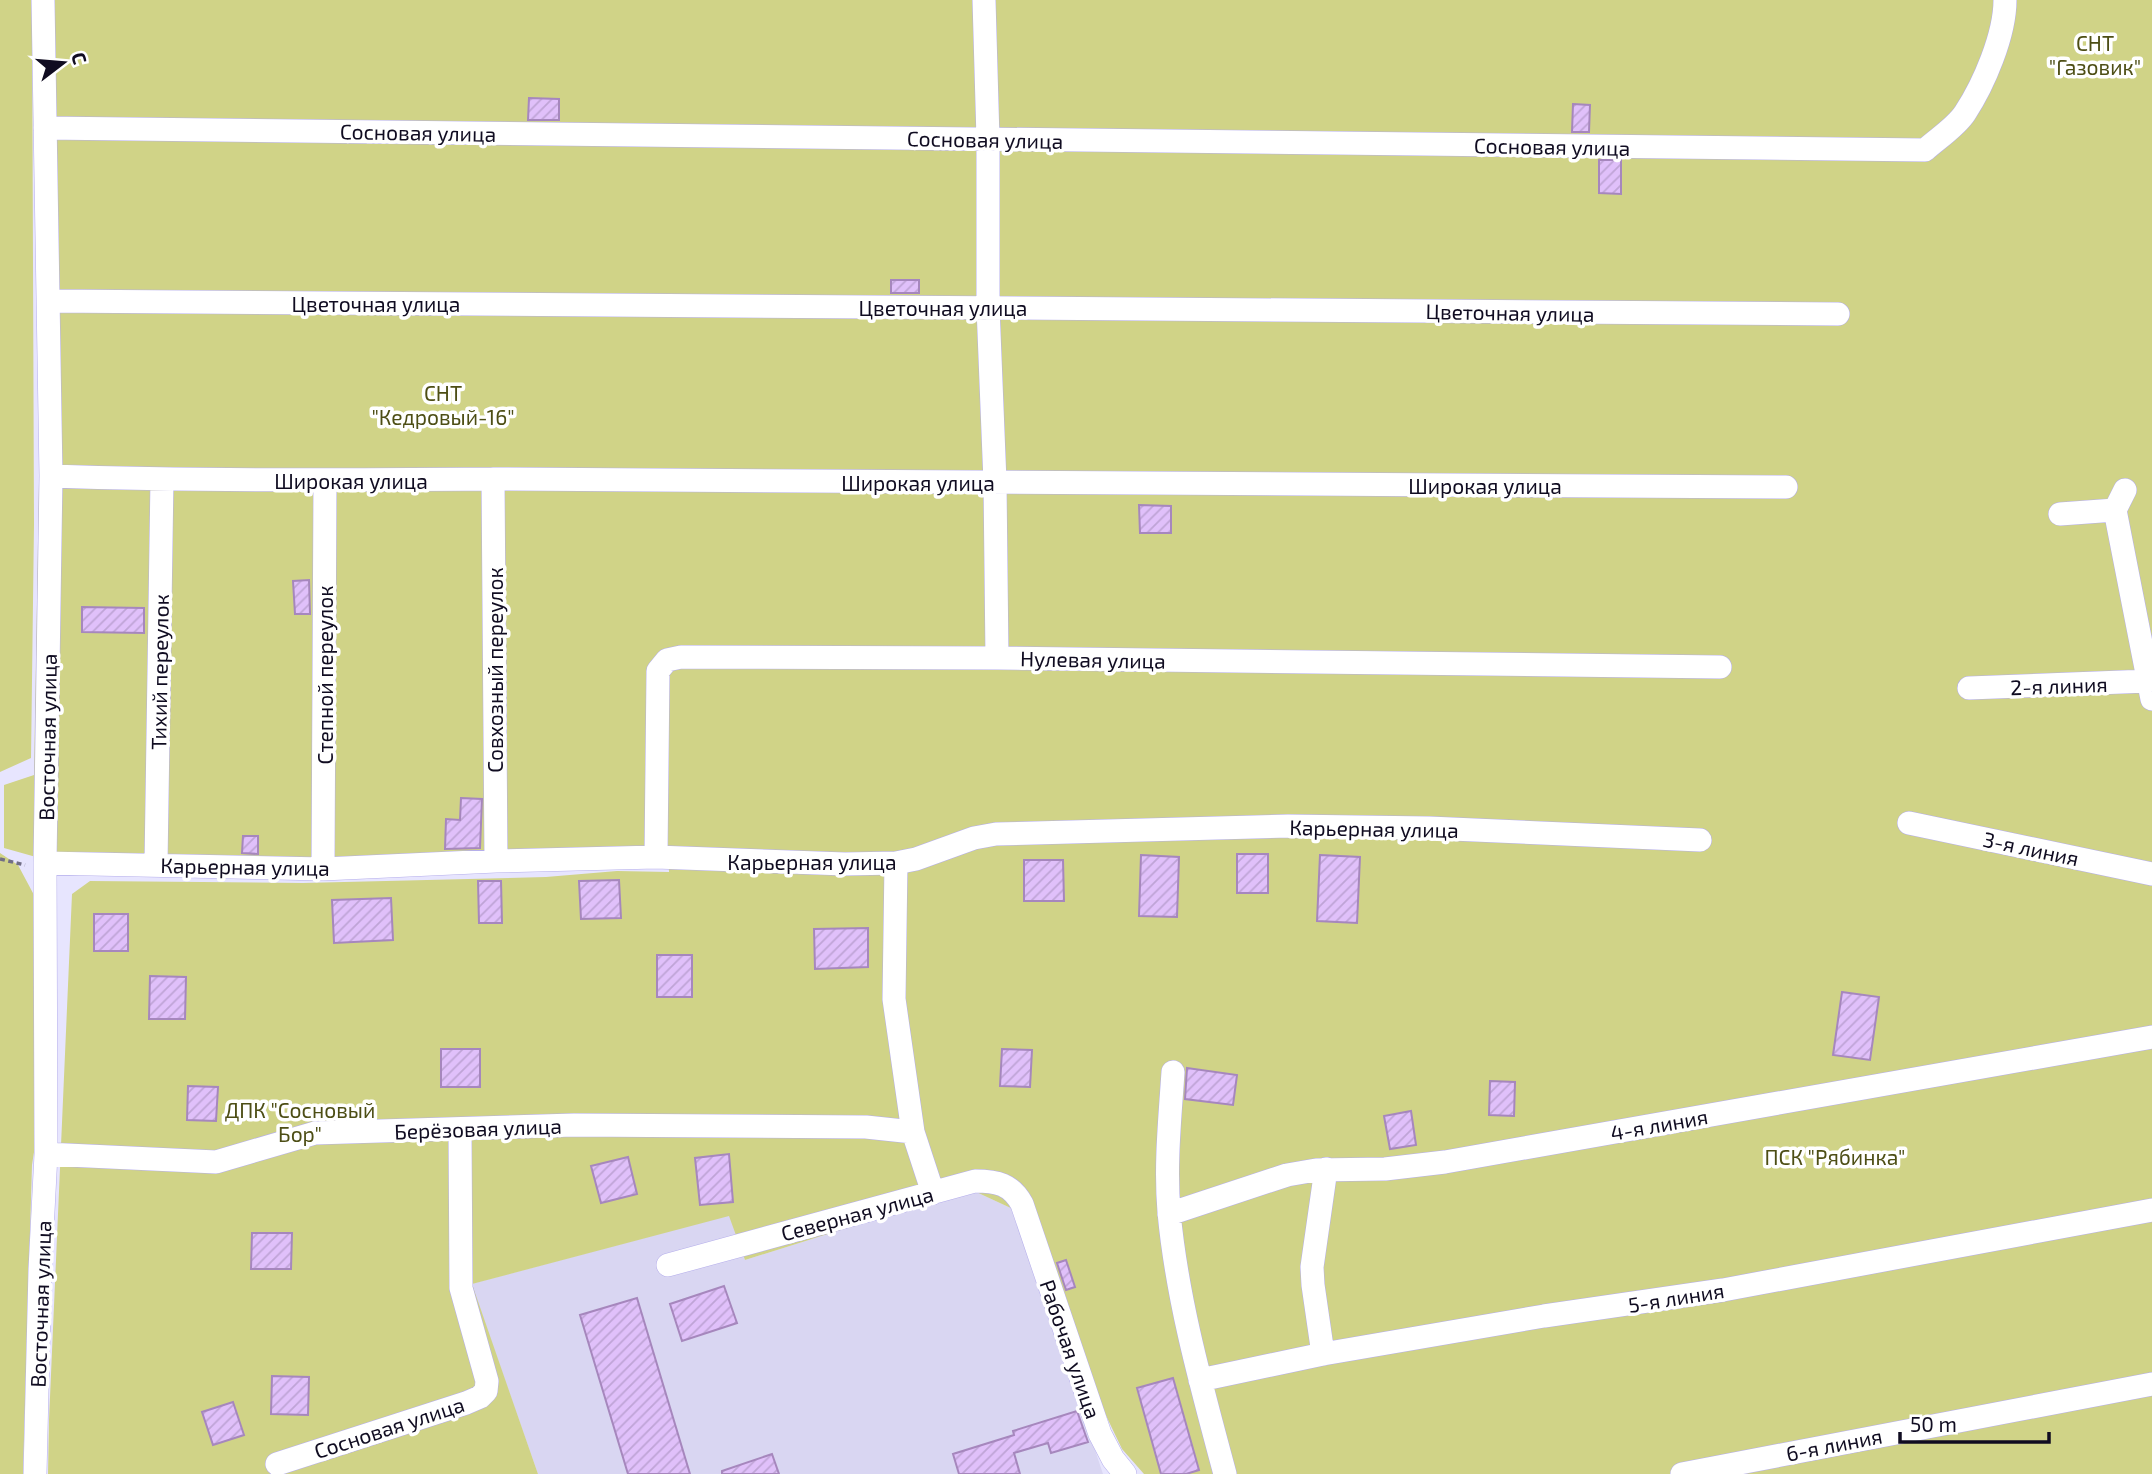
<svg xmlns="http://www.w3.org/2000/svg" width="2152" height="1474" font-family="'Exo 2',sans-serif">
	<style>
		.built { fill: #d9d6f2 }
		.green { fill: #d0d387 }
		.building { fill: url(#building-hatch); stroke: #a687bd; stroke-width: 2 }
		.lines { fill: none; stroke-linecap: round; stroke-linejoin: round }
		.minor-casing { stroke: #b5aeeb; stroke-width: 24 }
		.path { stroke: #716e85; stroke-width: 3.5; stroke-dasharray: 5 3.5; stroke-linecap: butt }
		.minor { stroke: #fff; stroke-width: 23 }
		.labels { text-anchor: middle; dominant-baseline: central; stroke-width: 7; stroke-linejoin: round; paint-order: stroke }
		.park-label { font-size: 21px; fill: #4d4e15; stroke: #fff }
		.street-label { font-size: 21px; fill: #100c21; stroke: #fff }
	</style>
	<defs>
		<pattern id="building-hatch" width="6" height="6" patternUnits="userSpaceOnUse" patternTransform="scale(1.75)"><rect width="6" height="6" fill="#e0c0fa"/><path d="M-1 1l2-2M0 6l6-6M5 7l2-2" fill="none" stroke="#bfa4d6"/></pattern>
	</defs>
	<rect width="100%" height="100%" fill="#e7e5fe"/>
	<path class="built" d="M974,1191L1015,1210L1103,1474H538L471,1284L730,1215L745,1260L923,1204Z"/>
	<path class="green" d="M0,0H32L34,524L31,758L0,772Z
		M38,0H2152V1474H1232L1192,1374L1217,1474H1144L1122,1449L1088,1378L1015,1210L974,1191L923,1204L745,1260L729,1216L472,1284L538,1474H48L49,1420L72,894L90,881L303,883L546,877L617,871L669,872L668,847L354,862L36,857L4,848V785L34,775L42,308Z
		M0,853L18,865L34,895L38,1126L32,1165L23,1474H0Z"/>
	<path class="building" d="M529,98L559,99V120H528Z
		M1573,104L1590,105L1589,132H1572Z
		M1599,160H1621V194L1599,193Z
		M891,280H919V293H891Z
		M1139,505L1171,506V533H1140Z
		M309,580L310,614H295L293,581Z
		M82,607L144,608V633L82,632Z
		M461,798L482,799L480,848L445,849L446,819L460,820Z
		M243,836H258V854L242,853Z
		M1237,854H1268V893H1237Z
		M1141,855L1179,857L1177,917L1139,916Z
		M1320,855L1360,857L1357,923L1317,921Z
		M1024,860H1063L1064,901H1024Z
		M619,880L621,918L581,919L579,881Z
		M478,881H501L502,923H479Z
		M391,898L393,940L334,943L332,900Z
		M94,914H128V951H94Z
		M868,928V967L815,969L814,929Z
		M657,955H692V997H657Z
		M150,976L186,977L185,1019H149Z
		M1842,992L1879,997L1870,1060L1833,1055Z
		M441,1049H480V1087H441Z
		M1002,1049L1032,1050L1030,1087L1000,1086Z
		M1187,1068L1237,1075L1233,1105L1185,1099Z
		M1490,1081L1515,1082L1514,1116L1489,1115Z
		M188,1086L218,1087L216,1121L187,1120Z
		M1411,1111L1416,1145L1390,1149L1384,1116Z
		M729,1154L733,1202L700,1205L695,1158Z
		M628,1157L637,1194L601,1203L591,1166Z
		M252,1233H292L291,1269H251Z
		M1066,1260L1075,1287L1066,1290L1057,1263Z
		M724,1286L737,1323L682,1341L670,1304Z
		M637,1298L690,1474H628L580,1315Z
		M272,1376L309,1377L308,1415L271,1414Z
		M1173,1378L1199,1470L1186,1474H1161L1137,1388Z
		M233,1402L244,1435L213,1445L202,1412Z
		M1077,1411L1088,1442L1051,1453L1048,1443L1014,1453L1020,1474H959L953,1454L1014,1435L1013,1431Z
		M772,1454L779,1474H722V1471Z"/>
	<g class="lines">
		<defs>
			<path id="minor" d="M984,0L988,139V307L995,482L997,658
				M45,128L1925,150C1937,139 1956,127 1965,113C1984,84 2005,35 2005,0
				M48,301L1838,314
				M51,476C198,481 346,480 493,479L1786,487
				M493,479L496,861
				M2125,490L2115,510L2152,699
				M2060,514L2115,510
				M1969,688L2148,681
				M1909,823L2152,874
				M656,857L658,671L667,660L681,657L997,658L1720,667
				M45,863L323,869L496,861L656,857L845,864L896,863L916,859L974,838L996,834L1288,826L1429,828L1700,840
				M896,863L894,999L913,1132L933,1193
				M156,864L162,479
				M323,869L325,481
				M1173,1072C1170,1118 1165,1165 1169,1212C1177,1300 1202,1388 1225,1474
				M46,1154L216,1162L315,1133L574,1125L866,1127L913,1132
				M1169,1214L1287,1175L1316,1170L1385,1169L1445,1162L2152,1037
				M668,1265L975,1181C997,1181 1011,1184 1022,1204L1100,1434L1113,1459L1125,1474
				M1323,1354L1313,1285L1312,1267L1326,1169
				M1200,1380L1323,1354L1544,1316L1723,1290L2152,1210
				M277,1464L466,1403L480,1397L486,1391L487,1381L461,1288L460,1129
				M35,1474L40,1269L46,1154L45,863L51,476L43,0
				M1682,1474L2152,1384"/>
		</defs>
		<use href="#minor" class="minor-casing"/>
		<path class="path" d="M0,859L25,865"/>
		<use href="#minor" class="minor"/>
	</g>
	<g class="labels">
		<g class="park-label">
			<text x="2095" y="42">СНТ<tspan x="2095" dy="24">"Газовик"</tspan></text>
			<text x="443" y="392">СНТ<tspan x="443" dy="24">"Кедровый-16"</tspan></text>
			<text x="300" y="1109">ДПК "Сосновый<tspan x="300" dy="24">Бор"</tspan></text>
			<text x="1835" y="1156">ПСК "Рябинка"</text>
		</g>
		<g class="street-label">
			<text transform="translate(418 132) rotate(1)">Сосновая улица</text>
			<text transform="translate(985 139) rotate(1)">Сосновая улица</text>
			<text transform="translate(1552 146) rotate(1)">Сосновая улица</text>
			<text x="376" y="303">Цветочная улица</text>
			<text x="943" y="307">Цветочная улица</text>
			<text transform="translate(1510 312) rotate(1)">Цветочная улица</text>
			<text x="351" y="480">Широкая улица</text>
			<text x="918" y="482">Широкая улица</text>
			<text x="1485" y="485">Широкая улица</text>
			<text transform="translate(1093 659) rotate(1)">Нулевая улица</text>
			<text transform="translate(494 670) rotate(-90)">Совхозный переулок</text>
			<text transform="translate(159 672) rotate(-89)">Тихий переулок</text>
			<text transform="translate(324 675) rotate(-90)">Степной переулок</text>
			<text transform="translate(2059 685) rotate(-2)">2-я линия</text>
			<text transform="translate(47 737) rotate(-89)">Восточная улица</text>
			<text transform="translate(1374 828) rotate(1)">Карьерная улица</text>
			<text transform="translate(2031 848) rotate(12)">3-я линия</text>
			<text x="812" y="861">Карьерная улица</text>
			<text transform="translate(245 866) rotate(1)">Карьерная улица</text>
			<text transform="translate(1659 1124) rotate(-10)">4-я линия</text>
			<text transform="translate(478 1128) rotate(-2)">Берёзовая улица</text>
			<text transform="translate(857 1213) rotate(-15)">Северная улица</text>
			<text transform="translate(1676 1297) rotate(-9)">5-я линия</text>
			<text transform="translate(40 1304) rotate(-88)">Восточная улица</text>
			<text transform="translate(1071 1349) rotate(71)">Рабочая улица</text>
			<text transform="translate(389 1427) rotate(-18)">Сосновая улица</text>
			<text transform="translate(1834 1444) rotate(-11)">6-я линия</text>
		</g>
	</g>
	<g transform="translate(63 63) rotate(74)" stroke="#ffffff" stroke-width="5" paint-order="stroke">
	<path d="M0-5L12 26L0 18L-12 26Z" fill="#100c21"/>
	<text y="-10" font-size="19" font-weight="bold" text-anchor="middle" fill="#100c21">С</text>
	</g>
	<path d="M1900 1432v10h149v-10" fill="none" stroke="#100c21" stroke-width="3.5"/>
	<text x="1910" y="1432" font-size="21" fill="#100c21" stroke="#ffffff" stroke-width="5" paint-order="stroke">50 m</text>
</svg>
